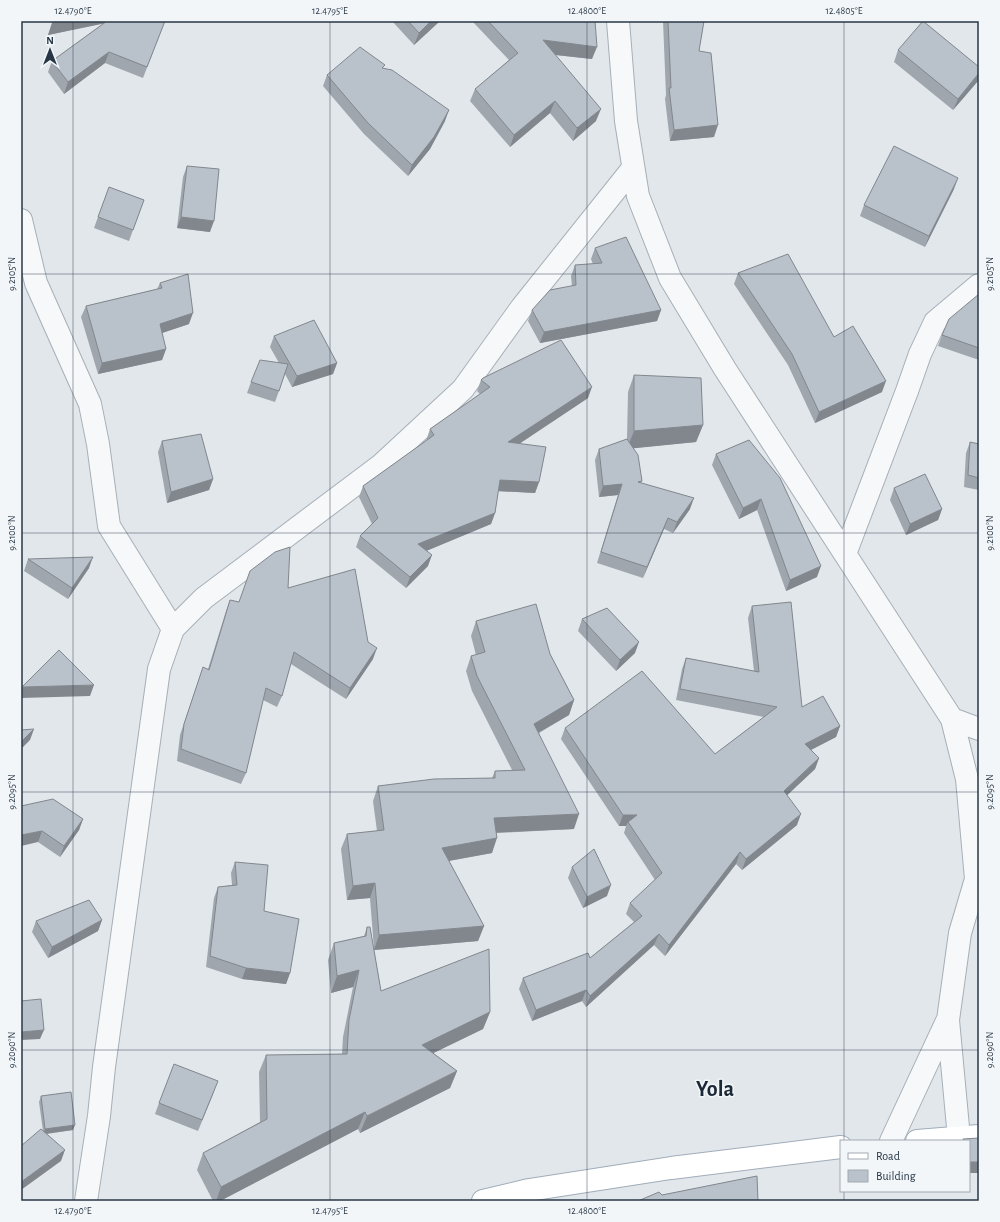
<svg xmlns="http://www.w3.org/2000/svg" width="1000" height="1222" font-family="'Alegreya Sans',sans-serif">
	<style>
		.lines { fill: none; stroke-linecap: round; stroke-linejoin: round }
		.minor-casing { stroke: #a6afb7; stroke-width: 24 }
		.major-casing { stroke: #a0adb9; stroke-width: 24 }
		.minor { stroke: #f6f8fa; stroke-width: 22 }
		.major { stroke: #fff; stroke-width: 22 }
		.wall { fill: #9fa6ae }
		.shaded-wall { fill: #82878d }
		.building { fill: #b9c1ca; stroke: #82878d }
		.ticks { fill: none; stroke: #283746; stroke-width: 1; stroke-opacity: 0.45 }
		.labels { text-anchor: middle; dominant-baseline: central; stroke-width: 3; stroke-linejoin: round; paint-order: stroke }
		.town-label { font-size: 22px; font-weight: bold; fill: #1b2837; stroke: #f2f6f9 }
		.neatline { fill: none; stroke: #283746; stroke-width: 1.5 }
		.ticks-label { font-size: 10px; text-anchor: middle; fill: #283746 }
	</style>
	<rect width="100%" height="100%" fill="#e2e7ec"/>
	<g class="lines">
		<defs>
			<path id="minor" d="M618,21L626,121L638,196L670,278L725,369L952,719L967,779L976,879
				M21,220L36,283L90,404L98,444L109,526L173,629
				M845,554L907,391L920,354L935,322L979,285
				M952,719L979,729
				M959,1138L948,1020L960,933L976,879L979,877
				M891,1141L947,1021
				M86,1201L99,1116L104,1067L159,669L173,629L204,598L381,465L463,389L522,307L633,168"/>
			<path id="major" d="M917,1141L979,1136
				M483,1201L529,1190L671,1168L841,1147"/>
		</defs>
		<use href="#minor" class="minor-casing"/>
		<use href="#major" class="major-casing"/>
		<use href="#minor" class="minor"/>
		<use href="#major" class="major"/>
	</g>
	<path class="wall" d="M165,21L143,78L105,63L64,94L48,72L52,61L104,23L48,35L52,23Z
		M392,21H440L414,45Z
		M472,21H595L592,59L555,55L596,121L573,141L550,113L510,147L470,101L475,89L509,60Z
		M663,21H704L699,51L714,137L670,141L665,99L666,95Z
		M898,50L978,81L953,110L894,62Z
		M384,68L445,121L430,149L408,176L364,134L323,86L327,75Z
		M187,166L210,232L177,228L183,177Z
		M109,187L144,200L129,241L94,228Z
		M954,189L925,247L860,216L864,205Z
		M595,248L661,310L657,321L540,343L528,321L532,310L572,286L571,276L575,265L593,264L591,259Z
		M738,273L834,337L882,392L815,423L788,365L734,284Z
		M160,283L189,324L162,333L166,349L162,360L98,374L81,317L86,306L157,289Z
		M979,294V360L938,346L942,335Z
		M274,336L337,363L333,374L292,387L285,374L275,402L247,393L251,382L279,363L270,347Z
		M634,375L703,425L696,442L633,448L642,481L641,483L690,509L673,533L664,529L643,578L597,563L618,495L599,497L595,460L599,449L627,439L628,392Z
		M481,380L588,398L519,444L539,482L535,493L498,491L495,513L491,524L426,551L428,566L406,588L356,547L360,536L372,524L359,497L363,486L426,441L430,429L480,394L477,391Z
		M749,440L817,577L786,591L757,510L739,519L712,465L716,454Z
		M162,441L213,479L209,490L167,503L158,452Z
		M970,442L979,444V490L964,487L966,453Z
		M894,488L942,509L938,520L906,535L890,500Z
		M28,559L89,568L68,599L24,571Z
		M288,588L368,642L373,659L346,699L291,664L282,696L277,707L263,700L246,773L241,784L177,761L180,735L203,667L208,669L226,611L230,600L239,602Z
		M752,606L802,707L840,726L836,737L811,750L819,758L815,769L787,795L797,825L742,870L736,864L665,956L654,945L586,1007L582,1001L532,1021L519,989L523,978L590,958L634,922L626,914L630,903L655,880L624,833L626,826H619L561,739L565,728L715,754L764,717L676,700L682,669L686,658L754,671L748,618Z
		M582,619L635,653L616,671L578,631Z
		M476,621L550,654L574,700L569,715L539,733L574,829L496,833L492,853L449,861L484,926L478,941L374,950L381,991L490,1012L483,1029L433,1053L457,1071L450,1088L360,1133L358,1129L220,1201H213L197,1170L203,1153L260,1122L259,1072L266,1055L342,1054L343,1037L353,987L331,993L328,960L334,943L364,936L367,927L374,949L370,898L347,900L341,849L347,834L377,831L373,801L378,786L492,778L495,771L512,770L472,691L466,671L471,656L476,655L471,636Z
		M21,806L83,819L79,830L60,857L38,842Z
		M235,862L264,911L290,973L286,984L242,979L206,967L214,898L218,887L232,885L231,873Z
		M572,867L607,896L583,908L568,878Z
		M102,920L98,931L48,958L32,932L36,921Z
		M214,1092L198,1131L155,1114L159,1103Z
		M41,1096L73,1130L47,1134L61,1161L43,1131L39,1102Z"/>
	<path class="shaded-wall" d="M64,21H116L48,35L52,23Z
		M431,21H440L414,45L419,33Z
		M543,40L597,47L592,59L539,53Z
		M109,52L105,63L64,94L68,82Z
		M979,73V77L978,81L953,110L958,99Z
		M555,101L550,113L510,147L514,135Z
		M601,109L596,121L573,141L577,128Z
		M449,110L445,121L430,149L408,176L412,165Z
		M718,125L714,137L670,141L674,130Z
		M958,178L954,189L925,247L929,236Z
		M181,217L214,221L210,232L177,228Z
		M661,310L657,321L540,343L544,332Z
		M193,313L189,324L156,335L160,324Z
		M166,349L162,360L98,374L102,363Z
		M337,363L333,374L292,387L297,376Z
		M886,381L882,392L815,423L819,412Z
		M592,387L588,398L504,454L508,442Z
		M703,425L696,442L627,449L634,431Z
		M213,479L209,490L167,503L171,492Z
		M500,480L539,482L535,493L496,491Z
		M622,484L618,495L599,497L603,486Z
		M694,498L690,509L673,533L677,522Z
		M761,499L757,510L739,519L743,508Z
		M942,509L938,520L906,535L910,524Z
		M495,513L491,524L414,556L418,544Z
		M668,518L664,529L643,578L647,567Z
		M432,555L428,566L406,588L410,577Z
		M93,557L89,568L68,599L72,588Z
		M821,566L817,577L786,591L790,580Z
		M639,642L635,653L616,671L620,660Z
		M377,648L373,659L346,699L350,688Z
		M94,685L90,696L21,698V689L22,687Z
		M574,700L569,715L529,738L534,724Z
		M840,726L836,737L801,755L805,744Z
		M34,729L30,740L21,749V742Z
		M819,758L815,769L780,802L784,791Z
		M579,814L574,829L488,833L494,818Z
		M801,814L797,825L742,870L746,859Z
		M623,815H637L628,822L626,826H619Z
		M83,819L79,830L60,857L64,846Z
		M42,831L38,842L21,846V835Z
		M497,838L492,853L437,863L442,848Z
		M740,852L736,864L665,956L669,945Z
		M375,883L370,898L347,900L353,886Z
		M611,885L607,896L583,908L587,897Z
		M102,920L98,931L48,958L52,947Z
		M484,926L478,941L374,950L379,935Z
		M659,934L654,945L586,1007L590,996Z
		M246,968L290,973L286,984L242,979Z
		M359,970L353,987L331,993L337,976Z
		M586,990L582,1001L532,1021L536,1010Z
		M490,1012L483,1029L415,1062L422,1045Z
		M44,1030L40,1039L21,1040V1032Z
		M457,1071L450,1088L360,1133L367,1116Z
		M365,1112L358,1129L220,1201H216L221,1187Z
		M75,1125L73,1130L43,1134L45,1129Z
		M65,1150L61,1161L21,1190V1182Z
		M969,1162H979V1173H969Z"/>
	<path class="building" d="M55,21H64L52,23Z
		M107,21H165L147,67L109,52L68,82L52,61Z
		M408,21H431L419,33Z
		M488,21H595L597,47L543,40L601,109L577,128L555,101L514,135L475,89L518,53Z
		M668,21H704L699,51L711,53L718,125L674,130L669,88H671Z
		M923,21L979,67V73L958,99L898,50Z
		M360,47L385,65L382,68L392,70L449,110L434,137L412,165L368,123L327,75Z
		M894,146L958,178L929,236L864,205Z
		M187,166L219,169L214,221L181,217Z
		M109,187L144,200L133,230L98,217Z
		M626,237L661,310L544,332L532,310L550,290L576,285L575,265L602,263L595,248Z
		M788,254L834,337L853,326L886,381L819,412L792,354L738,273Z
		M188,274L193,313L160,324L166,349L102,363L86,306L162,288L160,283Z
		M979,294V348L942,335L949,319Z
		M314,320L337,363L297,376L274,336Z
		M561,340L592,387L508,442L546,447L539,482L500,480L495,513L418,544L432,555L410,577L360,536L378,518L363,486L434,435L430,429L490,387L481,380L483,378Z
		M260,360L288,364L279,391L251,382Z
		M634,375L701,378L703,425L634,431Z
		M201,434L213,479L171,492L162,441Z
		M627,439L638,455L642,481L638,482L694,498L677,522L668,518L647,567L601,552L622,484L603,486L599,449Z
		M749,440L780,478L821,566L790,580L761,499L743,508L716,454Z
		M970,442L979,444V478L968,475Z
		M925,474L942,509L910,524L894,488Z
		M290,547L288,588L355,569L368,642L377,648L350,688L294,652L282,696L266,688L246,773L181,749L184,724L203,667L209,670L230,600L239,602L250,571L275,552Z
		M93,557L72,588L28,559Z
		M791,602L802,707L823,696L840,726L805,744L819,758L784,791L801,814L746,859L740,852L669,945L659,934L590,996L586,990L536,1010L523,978L588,953L590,958L642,916L630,903L662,873L628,822L637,815H623L565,728L642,671L715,754L777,707L680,689L686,658L759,672L752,606Z
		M536,604L550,654L574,700L534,724L579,814L494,818L497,838L442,848L484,926L379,935L375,883L353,886L347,834L384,830L378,786L434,779L495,778V771L525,770L477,676L471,656L485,652L476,621Z
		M607,608L639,642L620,660L582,619Z
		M59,650L94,685L22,687Z
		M34,729L21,742V730Z
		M53,799L83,819L64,846L42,831L21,835V806Z
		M594,849L611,885L587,897L572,867Z
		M235,862L268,865L264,911L299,919L290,973L246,968L210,956L218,887L237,885Z
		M89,900L102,920L52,947L36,921Z
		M367,927H370L381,991L489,949L490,1012L422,1045L457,1071L367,1116L365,1112L221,1187L203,1153L267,1119L266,1055L347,1054L349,1020L359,970L337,976L334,943L366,936Z
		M41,999L44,1030L21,1032V1001Z
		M174,1064L218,1081L202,1120L159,1103Z
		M71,1092L75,1125L45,1129L41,1096Z
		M41,1129L65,1150L21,1182V1146Z
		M979,1138V1162H969V1141H963V1139Z
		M757,1176L758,1201H638L659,1192L662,1195Z"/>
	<path class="ticks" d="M73,21V1201M330,21V1201M587,21V1201M844,21V1141M21,274H979M21,533H979M21,792H979M21,1050H979M844,1191V1201"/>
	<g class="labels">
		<g class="town-label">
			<text x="715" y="1089">Yola</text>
		</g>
	</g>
	<rect width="1000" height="1222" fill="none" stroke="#f2f6f9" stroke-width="44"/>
	<rect x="840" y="1140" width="130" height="52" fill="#f2f6f9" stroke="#a1aab1"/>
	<rect x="848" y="1153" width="20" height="6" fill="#ffffff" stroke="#a1aab1"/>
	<text x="876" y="1160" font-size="12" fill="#283746">Road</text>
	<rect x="848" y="1170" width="20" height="12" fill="#b9c1ca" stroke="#a1aab1"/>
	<text x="876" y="1180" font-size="12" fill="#283746">Building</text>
	<g transform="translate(50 50)" stroke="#f2f6f9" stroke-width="3" paint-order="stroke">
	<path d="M0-3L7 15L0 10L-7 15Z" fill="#283746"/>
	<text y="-6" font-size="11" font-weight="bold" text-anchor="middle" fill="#283746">N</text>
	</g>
	<rect x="22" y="22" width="956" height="1178" class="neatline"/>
	<g class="ticks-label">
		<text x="73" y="14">12.4790°E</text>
		<text x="330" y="14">12.4795°E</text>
		<text x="587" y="14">12.4800°E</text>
		<text x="844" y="14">12.4805°E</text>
		<text transform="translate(11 274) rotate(-90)" y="4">9.2105°N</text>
		<text transform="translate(989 274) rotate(-90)" y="4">9.2105°N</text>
		<text transform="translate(11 533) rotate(-90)" y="4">9.2100°N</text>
		<text transform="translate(989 533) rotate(-90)" y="4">9.2100°N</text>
		<text transform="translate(11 792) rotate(-90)" y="4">9.2095°N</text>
		<text transform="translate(989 792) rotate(-90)" y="4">9.2095°N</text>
		<text transform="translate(11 1050) rotate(-90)" y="4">9.2090°N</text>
		<text transform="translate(989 1050) rotate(-90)" y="4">9.2090°N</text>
		<text x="73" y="1214">12.4790°E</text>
		<text x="330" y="1214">12.4795°E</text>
		<text x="587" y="1214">12.4800°E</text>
	</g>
</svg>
